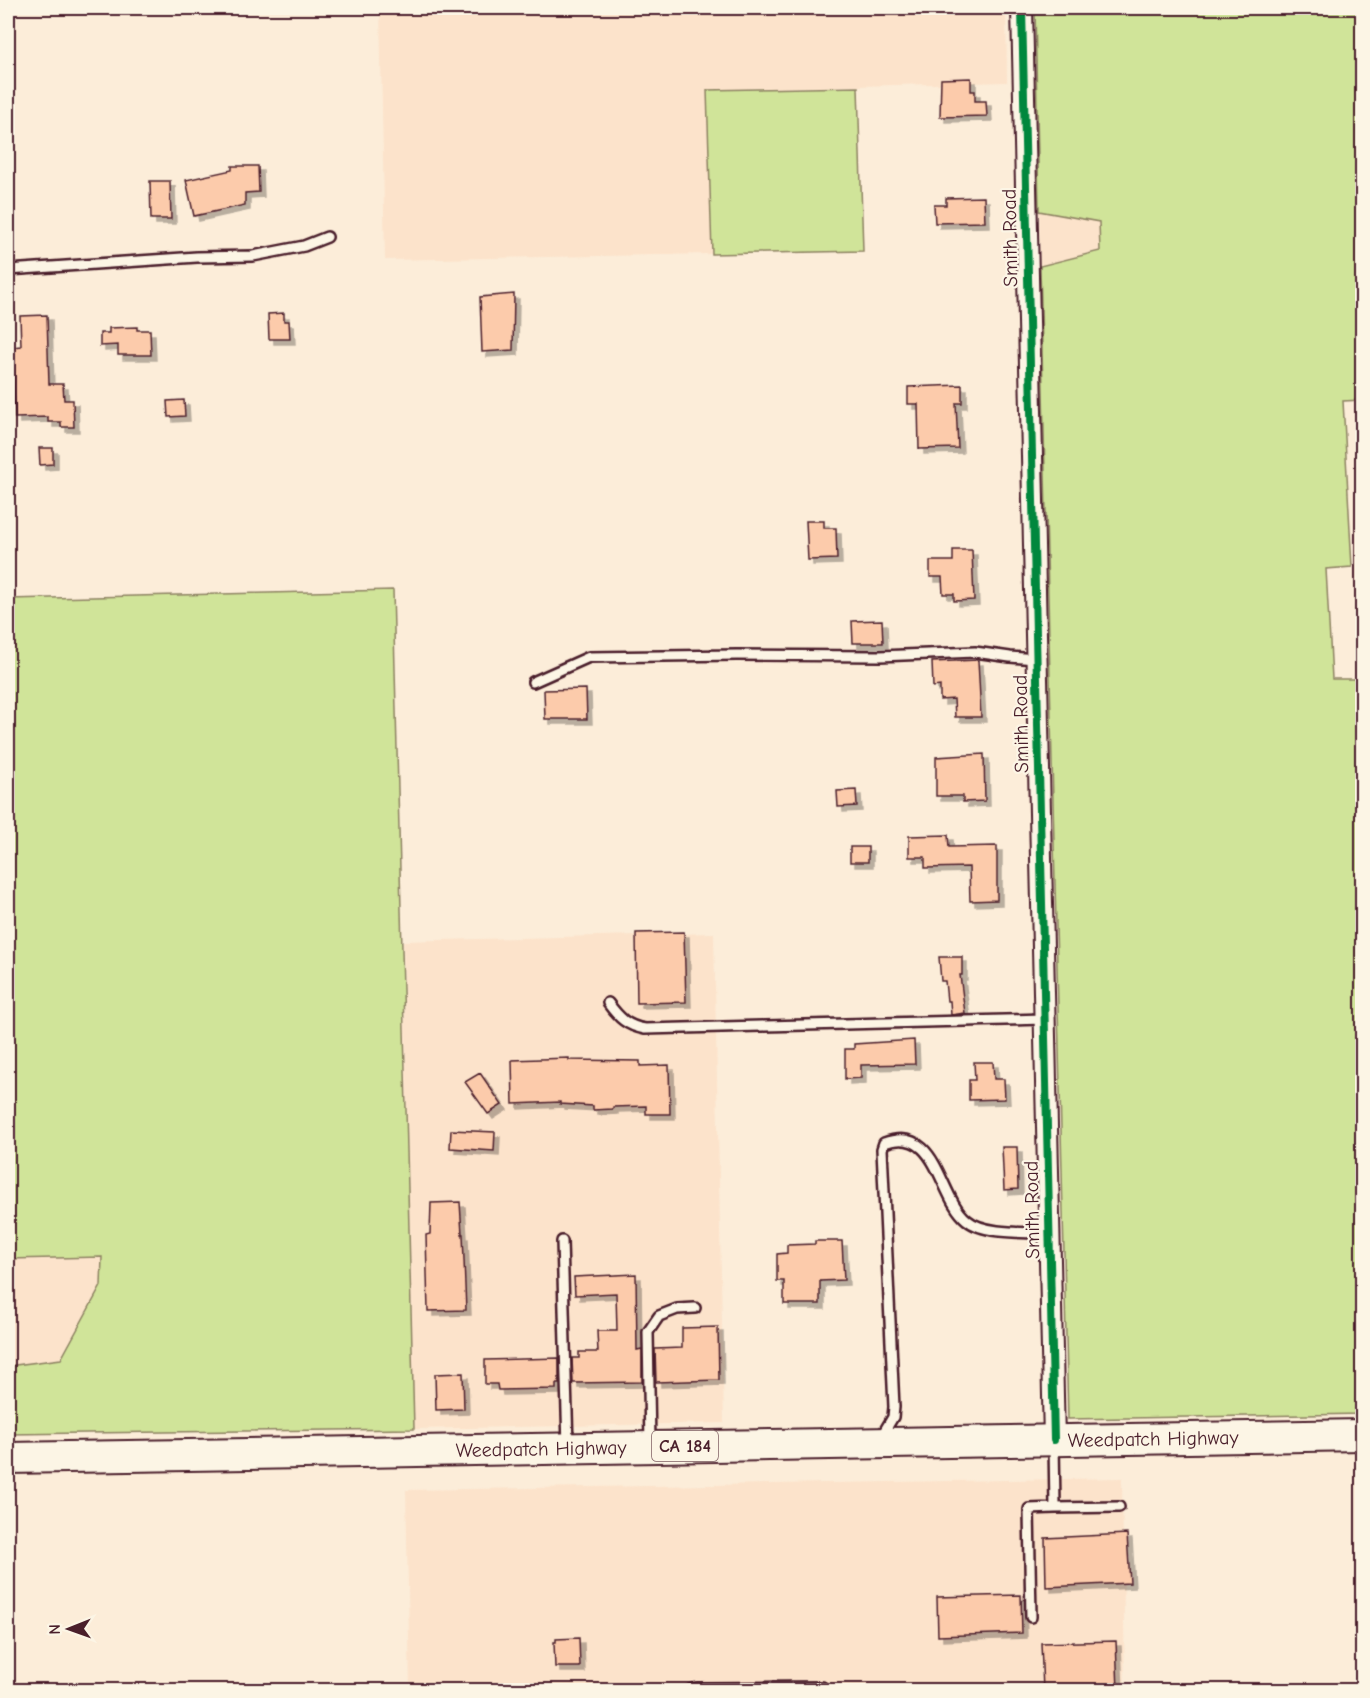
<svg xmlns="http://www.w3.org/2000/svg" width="1370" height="1698" font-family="'Comic Neue',sans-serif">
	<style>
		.built { fill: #fce3cb }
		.green { fill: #d0e499; stroke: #8d8262; stroke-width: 1.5 }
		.building { fill: #fccbab; stroke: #4a1f2b; stroke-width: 1.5; filter: url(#shadow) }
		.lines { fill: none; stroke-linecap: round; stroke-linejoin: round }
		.lane-casing { stroke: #4a1f2b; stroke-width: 14 }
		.street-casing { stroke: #4a1f2b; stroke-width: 24 }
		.primary-casing { stroke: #4a1f2b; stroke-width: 34 }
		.lane { stroke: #fcf5e5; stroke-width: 9 }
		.street { stroke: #fcf5e5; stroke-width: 20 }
		.primary { stroke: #fcf5e5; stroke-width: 30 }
		.cycleway-casing { stroke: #fcf5e5; stroke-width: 11 }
		.cycleway { stroke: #00873e; stroke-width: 8 }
		.labels { text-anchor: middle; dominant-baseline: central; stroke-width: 4.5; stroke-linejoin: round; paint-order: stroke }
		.shield { fill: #fcf5e5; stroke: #7f5f63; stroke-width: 1.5 }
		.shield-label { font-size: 18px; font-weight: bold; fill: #4a1f2b }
		.street-label { font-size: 20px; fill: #4a1f2b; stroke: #fcf5e5 }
	</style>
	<defs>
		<filter id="shadow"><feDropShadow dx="5" dy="5" stdDeviation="0" flood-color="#0004"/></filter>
	</defs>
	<rect width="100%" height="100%" fill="#fcedd9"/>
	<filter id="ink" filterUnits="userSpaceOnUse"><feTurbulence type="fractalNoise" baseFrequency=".0167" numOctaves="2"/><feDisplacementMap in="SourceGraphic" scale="12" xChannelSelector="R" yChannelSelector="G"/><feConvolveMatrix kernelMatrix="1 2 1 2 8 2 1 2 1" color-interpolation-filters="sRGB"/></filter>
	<g filter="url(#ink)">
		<path class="built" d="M380,8H1006L1007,82L707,90L712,254L385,260Z
			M1039,211L1099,221L1100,251L1040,266Z
			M714,933L724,1423L414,1429L403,941Z
			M102,1256L101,1286L60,1359L8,1366V1259Z
			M1122,1478L1125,1690H410L406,1490Z"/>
		<path class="green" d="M1035,8H1362V400L1343,401L1352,567L1326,569L1332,679H1362V1414L1068,1419L1040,266L1100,251L1099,222L1039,211Z
			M858,87L863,251L712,254L707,90Z
			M393,590L414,1429L8,1434V1366L61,1359L101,1286L102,1257L8,1259V599Z"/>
		<path class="building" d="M971,78V91H975V101H986L987,116L940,117L941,79Z
			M232,166H258L259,192L245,193V205L194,216L186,180L232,170Z
			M150,181H170L171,219H151Z
			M984,197L985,222L935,223L934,205H946V198Z
			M514,294L513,350L482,352L480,297Z
			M284,313V321H289L290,339H269L268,314Z
			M47,315L49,384H63L64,400H73L74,427H61V422H48V417L15,418L13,347L21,346L20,316Z
			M137,327V330H150L151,355H118V345L100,346V333H109V328Z
			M962,385V403H956L958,448L919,449L918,404H908V387Z
			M184,400L185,416L168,417L167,401Z
			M39,448H53V464L40,465Z
			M806,521H824V528H836L837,559L808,560Z
			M953,550H972L974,600L954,601V594H943L942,577H930V561H953Z
			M882,620L883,643H853L852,621Z
			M978,660L981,717H955L954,699L940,700V686L933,687L932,662Z
			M586,689L587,719H545L544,690Z
			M984,754L985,801L963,802V796H936V757Z
			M856,790L857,806L838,807L837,791Z
			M948,835L949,847L997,846V900L970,901L969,867L925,868V857H909V836Z
			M850,847H868V862H850Z
			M684,932L686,1002L637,1003L636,933Z
			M939,957H962V975H960L965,1013L951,1015L950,1001H947L945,981H941Z
			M914,1040L915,1064L861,1065V1078L845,1079V1049H854V1044Z
			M569,1058V1060L640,1061V1066L669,1065L670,1114H646V1106L613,1107V1109L593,1110V1106L560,1104V1102L513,1104L512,1060Z
			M974,1062H993L994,1079H1004L1005,1099L969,1100V1080H975Z
			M480,1073L502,1105L488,1114L465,1082Z
			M451,1130L495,1132L494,1151L450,1148Z
			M1002,1147H1017L1018,1189L1004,1190Z
			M460,1202L462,1234H463L466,1310L428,1311L426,1235L430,1234L431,1203Z
			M815,1241H842L844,1280L820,1281V1304H784V1281H777V1254L787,1253V1245L815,1244Z
			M636,1274L637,1350L642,1349V1382L573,1383L572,1358H579V1352H598L597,1331H617L616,1293L575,1295L574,1277Z
			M718,1327L719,1380L656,1382L655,1349L682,1348V1328Z
			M559,1358V1384H556V1389L498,1390L497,1384H485V1360Z
			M463,1373L464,1409L436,1410L435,1374Z
			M1127,1534L1130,1583L1046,1587L1045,1538Z
			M1021,1595L1022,1633L938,1636L937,1597Z
			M579,1638L580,1667H555L554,1642H556V1639Z
			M1116,1641L1118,1690H1043L1041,1643Z"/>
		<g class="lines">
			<defs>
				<path id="lane" d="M8,270L197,257L253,256L304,246L327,237
					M533,682L589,657L737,655L880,656L975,652L1010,657L1036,659
					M608,1003C619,1018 627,1026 645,1029L1044,1019
					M562,1241L568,1446
					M881,1437L893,1417L894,1407L882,1149L884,1143C938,1123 938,1197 967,1220C984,1235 1027,1232 1049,1233
					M650,1444L648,1332L659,1316L677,1309L695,1308
					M1055,1508L1119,1507
					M1031,1617L1029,1509L1055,1508L1054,1443
					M690,1690L697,1688L822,1687"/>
				<path id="street" d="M1022,8L1054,1440"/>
				<path id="primary" d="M8,1458L1362,1435"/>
			</defs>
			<use href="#lane" class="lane-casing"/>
			<use href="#street" class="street-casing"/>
			<use href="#primary" class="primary-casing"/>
			<use href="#lane" class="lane"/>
			<use href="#street" class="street"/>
			<use href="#primary" class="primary"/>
			<defs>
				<path id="cycleway" d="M1022,8L1054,1440"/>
			</defs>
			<use href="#cycleway" class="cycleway-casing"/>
			<use href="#cycleway" class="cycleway"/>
		</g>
	</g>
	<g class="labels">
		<rect class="shield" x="652" y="1431" width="66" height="30" rx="4.5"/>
		<g class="shield-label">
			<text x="685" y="1446">CA 184</text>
		</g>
		<g class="street-label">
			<text transform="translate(1010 238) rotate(-91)">Smith Road</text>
			<text transform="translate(1021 724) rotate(-91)">Smith Road</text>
			<text transform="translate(1032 1210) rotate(-91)">Smith Road</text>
			<text transform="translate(1153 1439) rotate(-1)">Weedpatch Highway</text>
			<text transform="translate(541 1449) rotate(-1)">Weedpatch Highway</text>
		</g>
	</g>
	<rect width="1370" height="1698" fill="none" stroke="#fcf5e5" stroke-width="30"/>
	<rect x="15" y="15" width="1340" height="1668" fill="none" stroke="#4a1f2b" stroke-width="2" filter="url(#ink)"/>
	<g transform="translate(69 1629) rotate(269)" stroke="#fcf5e5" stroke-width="4.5" paint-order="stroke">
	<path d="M0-4.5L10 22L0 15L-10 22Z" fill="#4a1f2b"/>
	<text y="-9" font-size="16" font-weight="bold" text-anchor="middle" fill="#4a1f2b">N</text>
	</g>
</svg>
